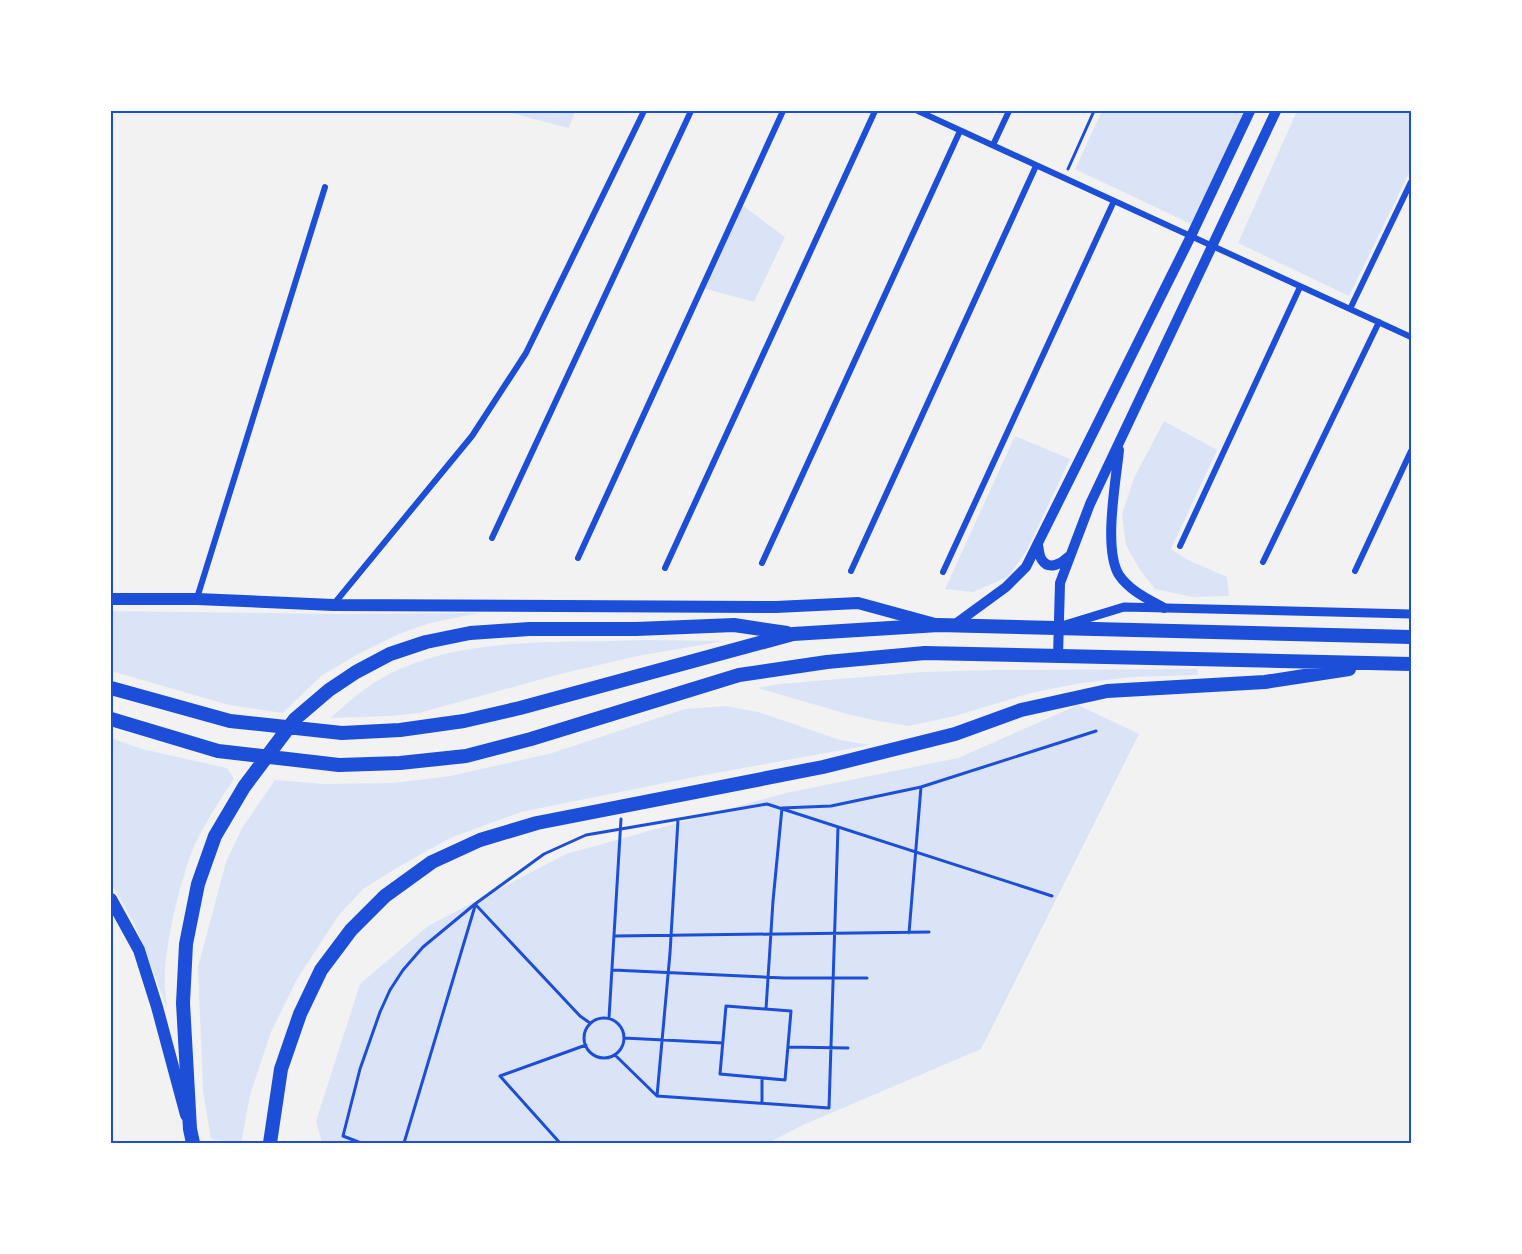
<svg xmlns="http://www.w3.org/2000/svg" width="1522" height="1254" font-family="Montserrat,sans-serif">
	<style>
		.green { fill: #dbe4f7 }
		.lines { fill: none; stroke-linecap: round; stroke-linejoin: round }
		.path { stroke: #1d4ed8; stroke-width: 3 }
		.minor { stroke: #1d4ed8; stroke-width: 6 }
		.tertiary { stroke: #1d4ed8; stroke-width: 9 }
		.secondary { stroke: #1d4ed8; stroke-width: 10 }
		.primary { stroke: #1d4ed8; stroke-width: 12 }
		.trunk { stroke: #1d4ed8; stroke-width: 14 }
		.neatline { fill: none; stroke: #1d4ed8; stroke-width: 2 }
	</style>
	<rect width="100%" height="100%" fill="#f2f2f2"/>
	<path class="green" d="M503,111H575L569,128Z
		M1102,111H1245L1191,224L1075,169Z
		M1297,111H1411V169L1349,296L1238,243Z
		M742,205L785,237L754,302L703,288Z
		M1164,421L1217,450L1171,549L1188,560L1227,577L1229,596L1192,597L1155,589L1140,570L1126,545L1122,514L1134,478Z
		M1015,436L1070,459L1027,550L1008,577L973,592L945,589Z
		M111,611L341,614L479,613L430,623L399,634L358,654L321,676L283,713L229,705L111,671Z
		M645,640L724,641L638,656L560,674L419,713L389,716L331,718C345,704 361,691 377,681C455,634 558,644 645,640Z
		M1197,669L1198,675L1132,677L1081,683L1031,693L955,716L909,726L878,721L847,714L758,688L779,684L923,672L995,670Z
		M1078,705L1139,734L981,1049L803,1125L768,1143H322L316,1121L360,984L428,926L566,854L786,793L958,758Z
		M725,706L758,712L840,740L870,745L694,777L521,812L450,838L400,866L363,889L339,915L297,979L271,1032L250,1095L241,1143L211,1139L203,1091L198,967L226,862L242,828L275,780L325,784L393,783L450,776L552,753L685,709Z
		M111,738L142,749L227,768L234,779C220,799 207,820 196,842C182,873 165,943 165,976C164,987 166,998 167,1008L145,949L133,921L111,883Z"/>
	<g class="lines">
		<path class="path" d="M1068,169L1094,111
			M475,904L580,1016L590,1023
			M909,933L921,787
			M615,936L929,932
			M613,970L784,978H867
			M726,1006L791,1011L785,1080L720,1074Z
			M766,1009L773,901L782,808L831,806L921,787L1096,731
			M609,1018L621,819
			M584 1038a20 20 0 1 1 40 0a20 20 0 1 1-40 0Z
			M624,1038L723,1043
			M788,1047L848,1048
			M615,1055L657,1096L829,1108L838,827
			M657,1096L670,953L678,820
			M762,1103V1078
			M361,1143L343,1136L360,1069L380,1012L390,990L403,970L423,947L475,904L544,854L586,835L767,804L1052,896
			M404,1143L475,906
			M560,1143L500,1076L586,1045"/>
		<path class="minor" d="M918,111L1411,337
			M993,145L1009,111
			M1350,309L1411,182
			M492,538L691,111
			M1180,546L1300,287
			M578,558L783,111
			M1263,562L1379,322
			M762,563L960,131
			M665,568L875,111
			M851,571L1036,166
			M1355,571L1411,451
			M943,572L1114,201
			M197,598L325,187
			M333,605L472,436L526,353L644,111"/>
		<path class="tertiary" d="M1065,625L1124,607L1411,614"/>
		<path class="secondary" d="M1119,450C1116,481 1103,549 1119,575C1130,591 1148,599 1164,608
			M1038,545C1039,549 1039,556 1042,560C1049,571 1062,563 1068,557
			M954,625L1006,587L1026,567L1191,236L1250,111
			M1058,657L1060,583L1090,504L1276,111"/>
		<path class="primary" d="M111,599H197L333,605L776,607L858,603L935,624
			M111,899L139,950L157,1007L186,1115"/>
		<path class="trunk" d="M111,688L230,721L342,733L400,730L464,721L520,708L793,634L939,625L1411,637
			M111,719L218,751L339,765L400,763L466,756L531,739L739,675L827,662L925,653L1411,664
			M193,1143L190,1129L183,1003L186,944L198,884L215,836L244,787L295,719L329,690L356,672L390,654L426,642L470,633L529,629H636L734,625L787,633
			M270,1143L281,1069L300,1014L321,970L351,930L385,896L432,862L480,840L537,823L823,767L955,734L1021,710L1107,691L1265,682L1349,669"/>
	</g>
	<rect width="1522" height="1254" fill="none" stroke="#ffffff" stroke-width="225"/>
	<rect x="112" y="112" width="1298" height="1030" class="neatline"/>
</svg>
